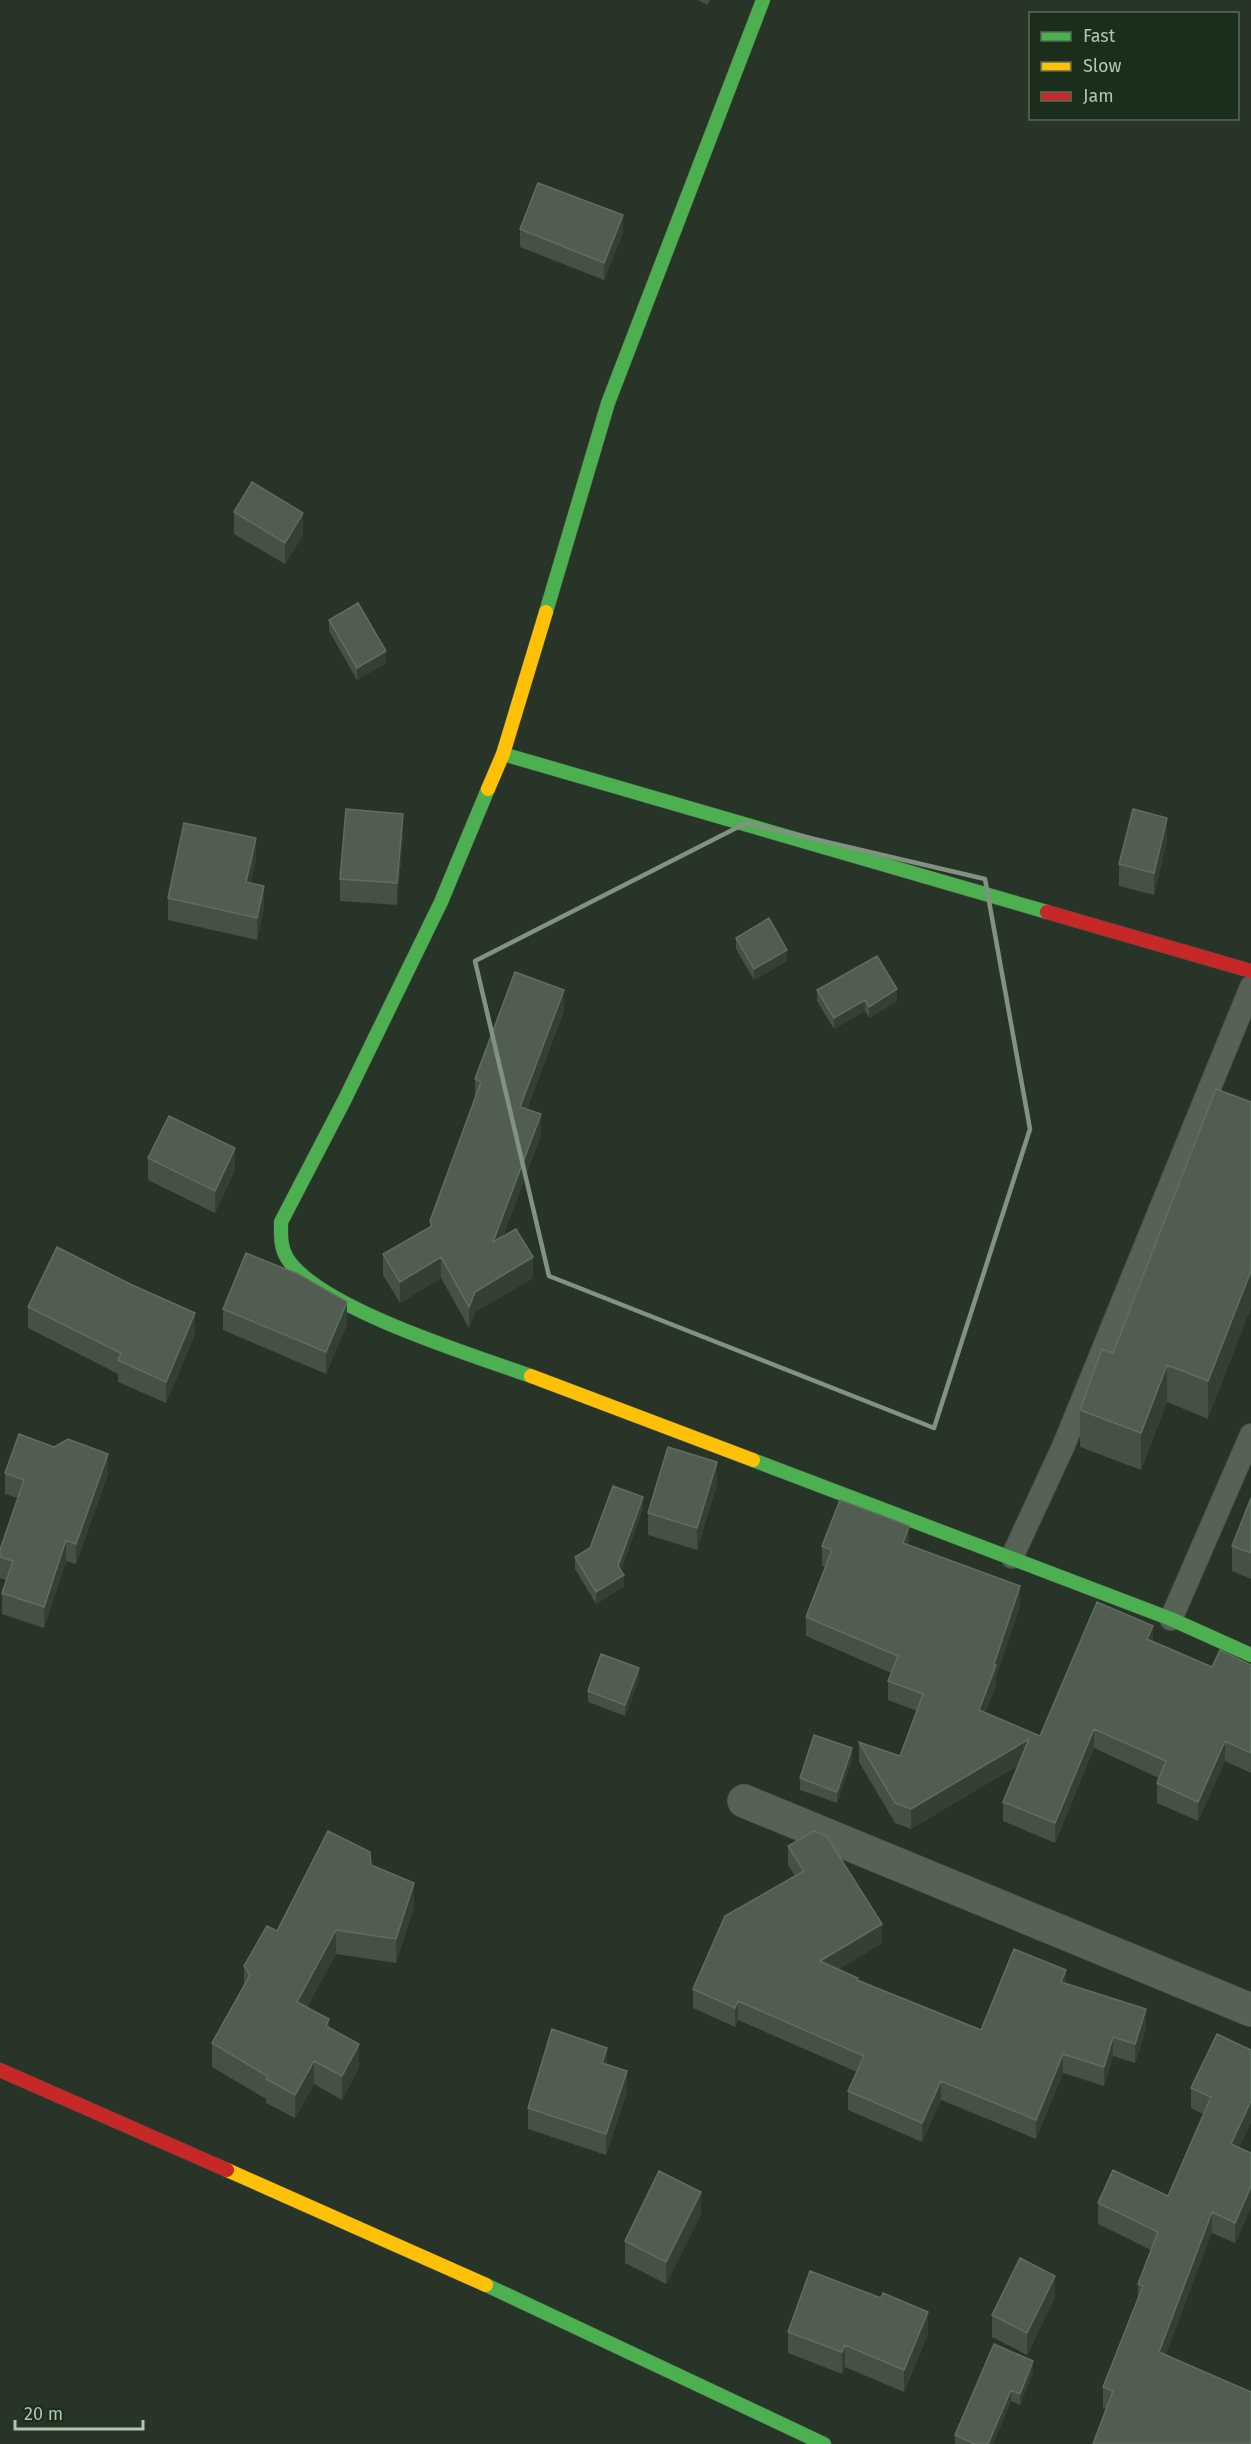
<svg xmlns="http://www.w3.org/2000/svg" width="1251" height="2444" font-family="'Fira Sans',sans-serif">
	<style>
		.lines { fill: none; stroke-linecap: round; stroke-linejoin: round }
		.lane-casing { stroke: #454f45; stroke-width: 24 }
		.street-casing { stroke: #454f45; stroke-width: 34 }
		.fast-casing { stroke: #454f45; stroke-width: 15 }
		.slow-casing { stroke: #454f45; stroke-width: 15 }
		.jam-casing { stroke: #454f45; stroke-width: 15 }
		.lane { stroke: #576257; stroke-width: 22 }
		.street { stroke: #576257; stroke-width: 33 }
		.fast { stroke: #4caf50; stroke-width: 14 }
		.slow { stroke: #ffc107; stroke-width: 14 }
		.jam { stroke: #c62828; stroke-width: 14 }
		.wall { fill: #445144 }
		.shaded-wall { fill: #344034 }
		.building { fill: #505d50; stroke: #5f6e5f; stroke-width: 1.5 }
		.marked { fill: none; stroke: #809381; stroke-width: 4.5; stroke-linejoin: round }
	</style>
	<rect width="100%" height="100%" fill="#273427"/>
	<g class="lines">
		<defs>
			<path id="lane" d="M1012,1557L1063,1447L1251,987
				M1171,1619L1251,1435"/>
			<path id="street" d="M744,1801L1251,2010"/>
			<path id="fast" d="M546,612L608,403L763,0
				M503,754L1047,912
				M488,789L441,902L345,1099L281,1222C281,1234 280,1247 287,1258C318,1308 472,1355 531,1376
				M753,1460L1171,1619L1251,1655
				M486,2285L824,2444"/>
			<path id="slow" d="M488,789L503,754L546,612
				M531,1376L753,1460
				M227,2170L486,2285"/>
			<path id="jam" d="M1047,912L1251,971
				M0,2070L227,2170"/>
		</defs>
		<use href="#lane" class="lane-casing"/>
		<use href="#street" class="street-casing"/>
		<use href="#fast" class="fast-casing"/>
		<use href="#slow" class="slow-casing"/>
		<use href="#jam" class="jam-casing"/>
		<use href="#lane" class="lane"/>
		<use href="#street" class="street"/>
		<use href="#fast" class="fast"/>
		<use href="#slow" class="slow"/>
		<use href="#jam" class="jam"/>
	</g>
	<path class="wall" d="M698,0H710L707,5Z
		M520,229L623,233L604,280L520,247Z
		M234,512L303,535L285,564L234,534Z
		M329,620L386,663L357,680L329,631Z
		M403,836L397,905L340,901V879Z
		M1167,840L1154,895L1119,886V864Z
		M256,860L250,883L264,908L257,940L168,920V898Z
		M736,938L787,961L754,980L736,949Z
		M817,990L897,1001L869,1018L865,1011L834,1029L817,1001Z
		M564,1011L527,1109L541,1135L503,1236L533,1278L475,1312L469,1328L441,1278L400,1303L383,1275V1254L430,1227V1221L475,1098V1079Z
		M1251,1102L1208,1419L1167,1402L1141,1470L1080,1447V1410L1113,1353Z
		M148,1158L235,1170L215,1213L148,1180Z
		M28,1307L195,1334L166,1403L118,1382V1374L28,1328Z
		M223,1309L347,1324L326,1374L223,1330Z
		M5,1473L108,1474L76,1564L66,1561L44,1628L2,1614V1593L6,1580L0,1578V1550L18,1498L5,1494Z
		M717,1484L697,1550L648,1535V1513Z
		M1251,1498V1579L1232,1571V1546Z
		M643,1508L621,1570L624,1586L596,1604L575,1569V1557L590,1548Z
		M822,1546H909L1020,1606L996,1677V1685L985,1713L1040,1736L1153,1642L1212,1667L1251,1665V1773L1225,1761L1198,1821L1157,1803V1783L1159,1778L1094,1748L1055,1843L1003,1821V1802L1018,1765L911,1829L895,1823L859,1762V1742L900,1756L917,1711L888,1700V1681L891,1673L806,1636V1617L826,1567L822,1566Z
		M639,1679L625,1716L588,1702V1691Z
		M852,1759L837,1803L800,1790V1778Z
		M788,1846L882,1943L839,1969L858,1980L981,2030L1066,1983L1146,2028L1135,2063L1113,2056L1104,2086L1063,2073L1036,2139L941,2100L922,2142L848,2110V2091L857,2072L738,2020L735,2027L693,2008V1989L795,1876L788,1865Z
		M371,1865L414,1907L396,1963L336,1954L307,2007L329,2028L359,2067L342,2100L314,2084L295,2118L266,2103V2099L212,2067V2043L244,1985V1966L277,1931Z
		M1251,2050V2122L1239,2148L1251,2153V2207L1235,2243L1212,2233L1106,2409L1103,2408V2387L1138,2298V2284L1151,2250L1098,2224V2203L1168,2196L1203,2114L1191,2108V2088Z
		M607,2064L627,2091L606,2155L528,2129V2108Z
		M701,2214L666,2284L625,2263V2241Z
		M1055,2297L1027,2355L992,2337V2315Z
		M788,2332L928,2334L904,2392L845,2367L842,2374L788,2353Z
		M1033,2372L1020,2405L1011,2401L993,2444H955V2435Z"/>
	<path class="shaded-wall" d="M623,215V233L604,280V263Z
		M303,513V535L285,564V543Z
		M386,651V663L357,680V668Z
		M403,814V836L397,905V883Z
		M1167,818V840L1154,895V873Z
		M256,838V860L246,904V882Z
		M264,886V908L257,940V918Z
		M787,950V961L754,980V969Z
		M897,989V1001L869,1018V1007Z
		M564,990V1011L520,1127V1107Z
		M865,1000V1011L834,1029V1018Z
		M541,1114V1135L493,1262V1242Z
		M235,1148V1170L215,1213V1191Z
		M441,1257V1278L400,1303V1282Z
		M533,1257V1278L475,1312L469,1328V1307L475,1292Z
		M1251,1271V1308L1208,1419V1381Z
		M347,1302V1324L326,1374V1352Z
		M195,1313V1334L166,1403V1382Z
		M1167,1365V1402L1141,1470V1433Z
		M108,1454V1474L76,1564V1544Z
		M717,1462V1484L697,1550V1528Z
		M643,1497V1508L618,1577V1566Z
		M909,1526V1546L903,1543Z
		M66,1540V1561L44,1628V1607Z
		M624,1575V1586L596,1604V1592Z
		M1020,1586V1606L996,1677V1685L979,1730V1710Z
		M1153,1626V1646L1147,1639Z
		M639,1668V1679L625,1716V1705Z
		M1094,1729V1748L1055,1843V1823Z
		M1029,1739V1759L911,1829V1809Z
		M1225,1741V1761L1198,1821V1802Z
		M852,1748V1759L837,1803V1792Z
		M414,1883V1907L396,1963V1939Z
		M882,1924V1943L820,1980V1961Z
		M336,1930V1954L297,2025V2002Z
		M1066,1970V1989L1061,1982Z
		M738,2001V2020L735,2027V2008Z
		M1146,2009V2028L1135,2063V2044Z
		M329,2019V2042L326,2026Z
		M1113,2037V2056L1104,2086V2067Z
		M359,2044V2067L342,2100V2076Z
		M607,2048V2069L602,2063Z
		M1063,2054V2073L1036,2139V2120Z
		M314,2061V2084L295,2118V2095Z
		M627,2071V2091L606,2155V2134Z
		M941,2081V2100L922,2142V2123Z
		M1251,2101V2122L1231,2165V2144Z
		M1251,2186V2207L1235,2243V2223Z
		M701,2192V2214L666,2284V2262Z
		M1212,2212V2233L1159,2373V2352Z
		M1055,2276V2297L1027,2355V2333Z
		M928,2312V2334L904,2392V2370Z
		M845,2345V2367L842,2374V2352Z
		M1033,2361V2372L1020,2405V2394Z
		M1011,2390V2401L993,2444H988Z"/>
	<path class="building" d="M538,183L623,215L604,263L520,229Z
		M252,482L303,513L285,543L234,512Z
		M358,603L386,651L357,668L329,620Z
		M346,809L403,814L397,883L340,879Z
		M1133,809L1167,818L1154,873L1119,864Z
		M184,823L256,838L246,882L264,886L257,918L168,898Z
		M769,918L787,950L754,969L736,938Z
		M877,956L897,989L869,1007L865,1000L834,1018L817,990Z
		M515,972L564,990L520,1107L541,1114L493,1242L516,1229L533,1257L475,1292L469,1307L441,1257L400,1282L383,1254L432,1226L430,1221L481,1082L475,1079Z
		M1216,1089L1251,1102V1271L1208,1381L1167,1365L1141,1433L1080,1410L1102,1349L1113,1353Z
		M169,1116L235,1148L215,1191L148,1158Z
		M57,1247L130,1284L195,1313L166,1382L118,1360L121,1353L28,1307Z
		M246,1253L298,1274L347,1302L326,1352L223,1309Z
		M19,1434L54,1447L68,1439L108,1454L76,1544L66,1540L44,1607L2,1593L13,1561L0,1557V1550L24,1480L5,1473Z
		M668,1447L717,1462L697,1528L648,1513Z
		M613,1486L643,1497L618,1566L624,1575L596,1592L575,1557L590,1548Z
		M1251,1498V1553L1232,1546Z
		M840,1500L909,1526L903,1543L1020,1586L994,1664L996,1665L979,1710L1040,1736L1097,1602L1153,1626L1147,1639L1212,1667L1220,1650L1251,1665V1753L1225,1741L1198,1802L1157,1783L1166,1761L1094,1729L1055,1823L1003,1802L1029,1739L911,1809L895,1803L859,1742L900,1756L923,1694L888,1681L898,1656L806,1617L832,1550L822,1546Z
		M601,1654L639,1668L625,1705L588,1691Z
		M814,1735L852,1748L837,1792L800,1778Z
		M328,1831L370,1852L371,1865L414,1883L396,1939L336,1930L297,2002L329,2019L326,2026L359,2044L342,2076L314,2061L295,2095L266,2079L267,2076L212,2043L250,1975L244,1966L267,1926L277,1931Z
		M814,1831L827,1837L882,1924L820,1961L858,1978L857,1980L981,2030L1014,1949L1066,1970L1061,1982L1146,2009L1135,2044L1113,2037L1104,2067L1063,2054L1036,2120L941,2081L922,2123L848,2091L864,2056L738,2001L735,2008L693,1989L725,1916L804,1871L788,1846Z
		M552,2029L607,2048L602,2063L627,2071L606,2134L528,2108Z
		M1217,2034L1251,2050V2101L1231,2144L1251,2153V2186L1235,2223L1212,2212L1159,2352L1251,2392V2444H1093L1113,2391L1103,2387L1143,2286L1138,2284L1158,2232L1098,2203L1113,2170L1168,2196L1211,2097L1191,2088Z
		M659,2171L701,2192L666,2262L625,2241Z
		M1020,2258L1055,2276L1027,2333L992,2315Z
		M810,2271L881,2298L883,2293L928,2312L904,2370L845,2345L842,2352L788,2332Z
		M994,2344L1033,2361L1020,2394L1011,2390L988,2444H975L955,2435Z"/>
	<path class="marked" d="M746,823L985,879L1030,1129L934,1428L549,1276L475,961Z"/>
	<rect x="1029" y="12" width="210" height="108" fill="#1b2e1b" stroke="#576b57" stroke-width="1.5"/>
	<rect x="1041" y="32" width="30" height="9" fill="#4caf50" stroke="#576b57" stroke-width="1.5"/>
	<text x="1083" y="42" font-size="18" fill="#b0c6b1">Fast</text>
	<rect x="1041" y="62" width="30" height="9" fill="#ffc107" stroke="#576b57" stroke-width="1.5"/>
	<text x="1083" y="72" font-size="18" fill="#b0c6b1">Slow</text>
	<rect x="1041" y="92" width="30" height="9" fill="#c62828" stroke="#576b57" stroke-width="1.5"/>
	<text x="1083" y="102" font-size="18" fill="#b0c6b1">Jam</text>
	<path d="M15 2420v9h128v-9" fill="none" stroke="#b0c6b1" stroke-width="3"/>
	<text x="24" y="2420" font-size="18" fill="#b0c6b1" stroke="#1b2e1b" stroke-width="4.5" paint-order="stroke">20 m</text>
</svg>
